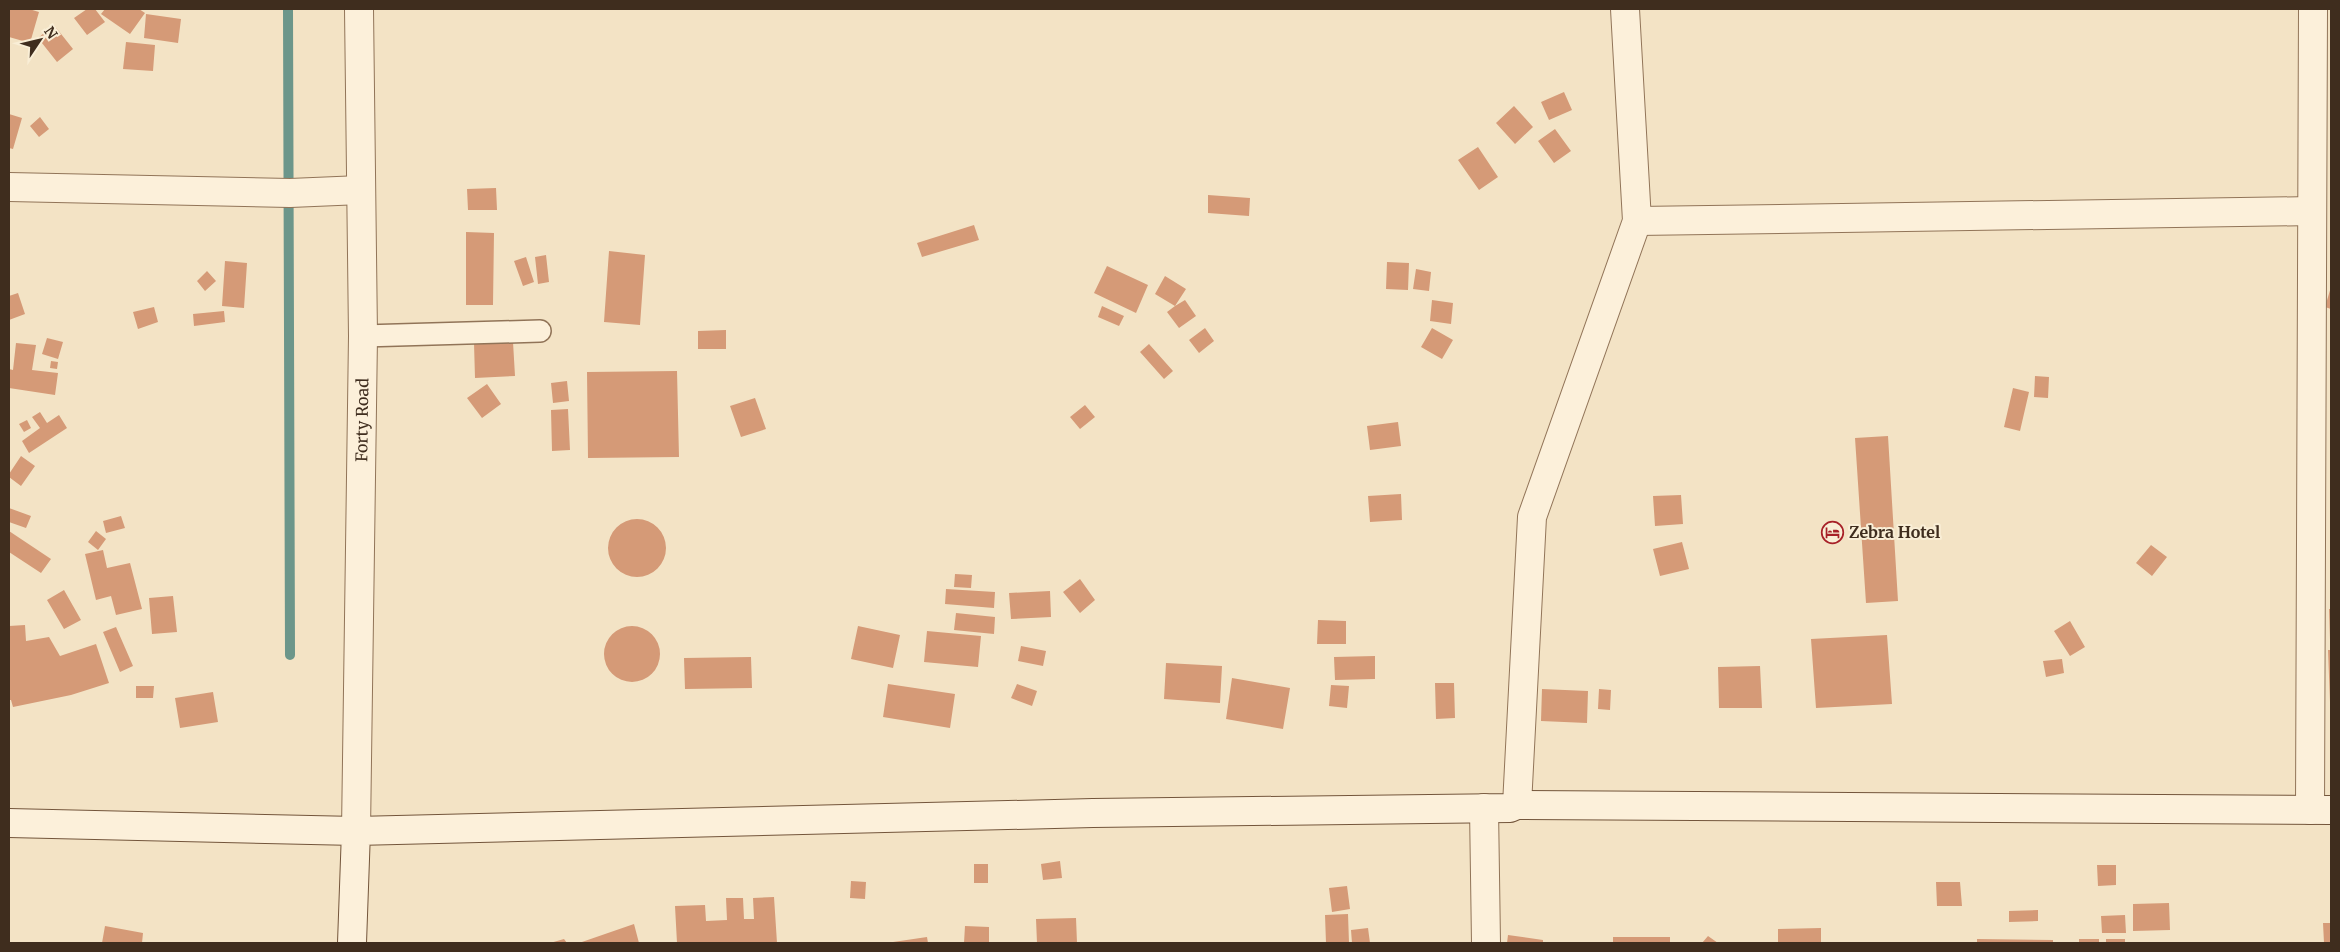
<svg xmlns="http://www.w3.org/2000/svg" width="2340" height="952" font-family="Merriweather,serif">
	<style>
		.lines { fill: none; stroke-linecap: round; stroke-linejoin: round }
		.stream { stroke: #6c968a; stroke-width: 10 }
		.building { fill: #d59a77 }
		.lane-casing { stroke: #917458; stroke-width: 24 }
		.street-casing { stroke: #917458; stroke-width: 30 }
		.secondary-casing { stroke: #73553b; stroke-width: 30 }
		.lane { stroke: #fcf0da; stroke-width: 21 }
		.street { stroke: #fcf0da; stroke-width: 28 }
		.secondary { stroke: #fcf0da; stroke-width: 28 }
		.labels { text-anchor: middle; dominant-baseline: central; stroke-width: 4; stroke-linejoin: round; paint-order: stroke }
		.street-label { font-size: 16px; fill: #3f2d1e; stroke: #f9eed6 }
		.poi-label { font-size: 16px; font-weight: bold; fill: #3f2d1e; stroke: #f9eed6; text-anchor: start }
	</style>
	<rect width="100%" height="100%" fill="#f3e3c5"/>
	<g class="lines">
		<path class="stream" d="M288,9L290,655"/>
	</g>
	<path class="building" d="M9,9H29L39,12L30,43L9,37Z
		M87,9H95L105,22L87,35L74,18Z
		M105,9H139L145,13L130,34L101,14Z
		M146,14L181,19L178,43L144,38Z
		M54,25L73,49L57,62L38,38Z
		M126,42L155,45L153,71L123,69Z
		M1564,92L1572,110L1549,120L1541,102Z
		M1514,106L1533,127L1515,144L1496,123Z
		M9,114L22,118L13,149L9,148Z
		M40,117L49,129L39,137L30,126Z
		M1555,129L1571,151L1554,163L1538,141Z
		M1478,147L1498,177L1479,190L1458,160Z
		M496,188L497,210H468L467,189Z
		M1208,195L1250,198L1249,216L1208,213Z
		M974,225L979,240L922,257L917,243Z
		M466,232L494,233L493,305H466Z
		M609,251L645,255L640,325L604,322Z
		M546,255L549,282L538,284L535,257Z
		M526,257L534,282L523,286L514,261Z
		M225,261L247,263L244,308L222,306Z
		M1387,262L1409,263L1408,290L1386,289Z
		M1107,266L1148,285L1136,313L1094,293Z
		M1416,269L1431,272L1429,291L1413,289Z
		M207,271L216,281L205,291L197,281Z
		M1165,276L1186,289L1175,306L1185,300L1196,316L1179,328L1167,312L1175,306L1155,294Z
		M2331,287V309L2325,307Z
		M18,293L25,314L9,320V296Z
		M1432,300L1453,303L1451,324L1430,321Z
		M1102,306L1124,316L1119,326L1098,317Z
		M154,307L158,322L138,329L133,312Z
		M224,311L225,322L194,326L193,314Z
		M1205,328L1214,341L1199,353L1189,340Z
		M1432,328L1453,340L1442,359L1421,347Z
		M726,330V349H698V331Z
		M47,338L63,342L58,359L42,354Z
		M513,342L515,376L475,378L474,343Z
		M16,343L36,345L32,370L58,373L55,395L9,388V369L13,370Z
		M1149,344L1173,371L1164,379L1140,352Z
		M51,361L58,362L57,369L50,368Z
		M677,371L679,457L588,458L587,372Z
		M2035,376L2049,377L2048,398L2034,397Z
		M567,381L569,401L553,403L551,383Z
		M487,384L501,404L482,418L467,398Z
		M2013,388L2029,392L2020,431L2004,427Z
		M755,398L766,429L741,437L730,406Z
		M1085,405L1095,417L1080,429L1070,417Z
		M568,409L570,450L552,451L551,410Z
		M40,412L47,423L59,415L67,428L29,453L22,441L40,428L32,417Z
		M27,420L31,428L24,432L19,424Z
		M1398,422L1401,446L1370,450L1367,426Z
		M1888,436L1898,601L1866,603L1855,438Z
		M21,456L35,466L21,486L9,477V474Z
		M1401,494L1402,520L1370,522L1368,496Z
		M1681,495L1683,524L1655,526L1653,496Z
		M9,508L31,516L26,528L9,522Z
		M121,516L125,528L106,533L103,521Z
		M608 548a29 29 0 1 1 58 0a29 29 0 1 1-58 0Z
		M9,531L51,559L41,573L9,552Z
		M96,531L106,539L98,550L88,542Z
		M1682,542L1689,569L1660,576L1653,549Z
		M2151,545L2167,557L2152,576L2136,563Z
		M103,550L107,568L130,563L142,609L116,615L111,596L96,600L85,554Z
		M955,574L972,575L971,588L954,587Z
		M1080,579L1095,600L1080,613L1063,592Z
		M946,589L995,592L994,608L945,604Z
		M64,590L81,620L64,629L47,600Z
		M1050,591L1051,617L1011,619L1009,593Z
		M173,596L177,632L152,634L149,598Z
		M2329,609H2331V640H2330Z
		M956,613L995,617L994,634L954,630Z
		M1318,620L1346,621V644H1317Z
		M2070,621L2085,647L2070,656L2054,631Z
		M25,625L26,641L49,637L60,656L96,644L109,683L71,695L13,707L11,700H9V626Z
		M858,626L900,635L893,668L851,659Z
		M604 654a28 28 0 1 1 56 0a28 28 0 1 1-56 0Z
		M116,627L133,666L120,672L103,632Z
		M927,631L981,636L978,667L924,662Z
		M1887,635L1892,704L1816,708L1811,639Z
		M1021,646L1046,651L1043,666L1018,661Z
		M2328,650H2331V702H2330Z
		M1375,656V679L1335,680L1334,657Z
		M751,657L752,688L685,689L684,658Z
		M2062,659L2064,673L2046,677L2043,661Z
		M1166,663L1222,666L1220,703L1164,699Z
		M1760,666L1762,708H1719L1718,667Z
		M1232,678L1290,688L1283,729L1226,719Z
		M1435,683H1454L1455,718L1436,719Z
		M888,684L955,694L950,728L883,717Z
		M1017,684L1037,691L1032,706L1011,698Z
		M1331,685L1349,686L1347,708L1329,706Z
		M136,686H154L153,698H136Z
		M1542,689L1588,691L1587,723L1541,721Z
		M1599,689L1611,690L1610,710L1598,709Z
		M213,692L218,722L180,728L175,698Z
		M1060,861L1062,878L1043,880L1041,864Z
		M974,864H988V883H974Z
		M2097,865H2116V885L2098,886Z
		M851,881L866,882L865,899L850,898Z
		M1936,882H1960L1962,906H1937Z
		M1347,886L1350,909L1332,912L1329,888Z
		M774,897L777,943H677L675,906L705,905L706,921L727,920L726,898H743L744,919H754L753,898Z
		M2169,903L2170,930L2133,931V904Z
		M2038,910V921L2009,922V911Z
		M1348,914L1349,943H1326L1325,915Z
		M2125,915L2126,933H2102L2101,916Z
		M1076,918L1077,943H1037L1036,919Z
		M2323,923H2331V943H2324Z
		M634,924L639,943H579Z
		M105,926L143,933L142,943H102Z
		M965,926L989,927V943H964Z
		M1368,928L1370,943H1352L1351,930Z
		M1821,928V943H1778V929Z
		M1508,935L1543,940V943H1507Z
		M1708,936L1718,943H1702Z
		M927,937L928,943H894L893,942Z
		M1613,937H1670V943H1613Z
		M564,939L567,943H550Z
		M1977,939L2053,940V943H1977Z
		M2079,939H2099V943H2079Z
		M2106,939H2125V943H2106Z"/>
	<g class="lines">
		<defs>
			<path id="lane" d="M363,336L540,331"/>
			<g id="street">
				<path d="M9,187L290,193L361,190"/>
				<path d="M1637,221L2312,211"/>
				<path d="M1517,805L1532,517L1637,221L1625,9"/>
				<path d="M1484,808L1486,943"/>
				<path d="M2310,810L2313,9"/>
				<path id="s1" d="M356,831L363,336L359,9"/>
			</g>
			<path id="secondary" d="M9,823L356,831L1093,813L1510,808L1517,805L2331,810
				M352,943L356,831"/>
		</defs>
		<use href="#lane" class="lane-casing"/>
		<use href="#street" class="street-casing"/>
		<use href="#secondary" class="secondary-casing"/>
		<use href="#lane" class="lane"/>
		<use href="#street" class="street"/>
		<use href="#secondary" class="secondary"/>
	</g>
	<defs>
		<symbol id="hotel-ring" viewBox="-11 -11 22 22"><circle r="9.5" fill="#f9eed6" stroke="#a72128" stroke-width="1.5"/><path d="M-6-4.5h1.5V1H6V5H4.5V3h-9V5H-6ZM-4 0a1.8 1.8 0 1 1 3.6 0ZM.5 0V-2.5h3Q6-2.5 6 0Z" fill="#a72128"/></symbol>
	</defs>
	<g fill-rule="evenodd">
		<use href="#hotel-ring" x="1820" y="520" width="25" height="25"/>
	</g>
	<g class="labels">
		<g class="street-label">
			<text stroke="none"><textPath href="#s1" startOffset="411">Forty Road</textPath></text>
		</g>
		<g class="poi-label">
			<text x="1849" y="532">Zebra Hotel</text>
		</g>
	</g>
	<rect width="2340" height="952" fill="none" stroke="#3f2d1e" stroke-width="20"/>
	<g transform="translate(40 40) rotate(55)" stroke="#f9eed6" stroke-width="4" paint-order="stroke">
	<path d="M0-4L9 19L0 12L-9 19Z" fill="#3f2d1e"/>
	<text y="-8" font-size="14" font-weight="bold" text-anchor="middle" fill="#3f2d1e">N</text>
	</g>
</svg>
